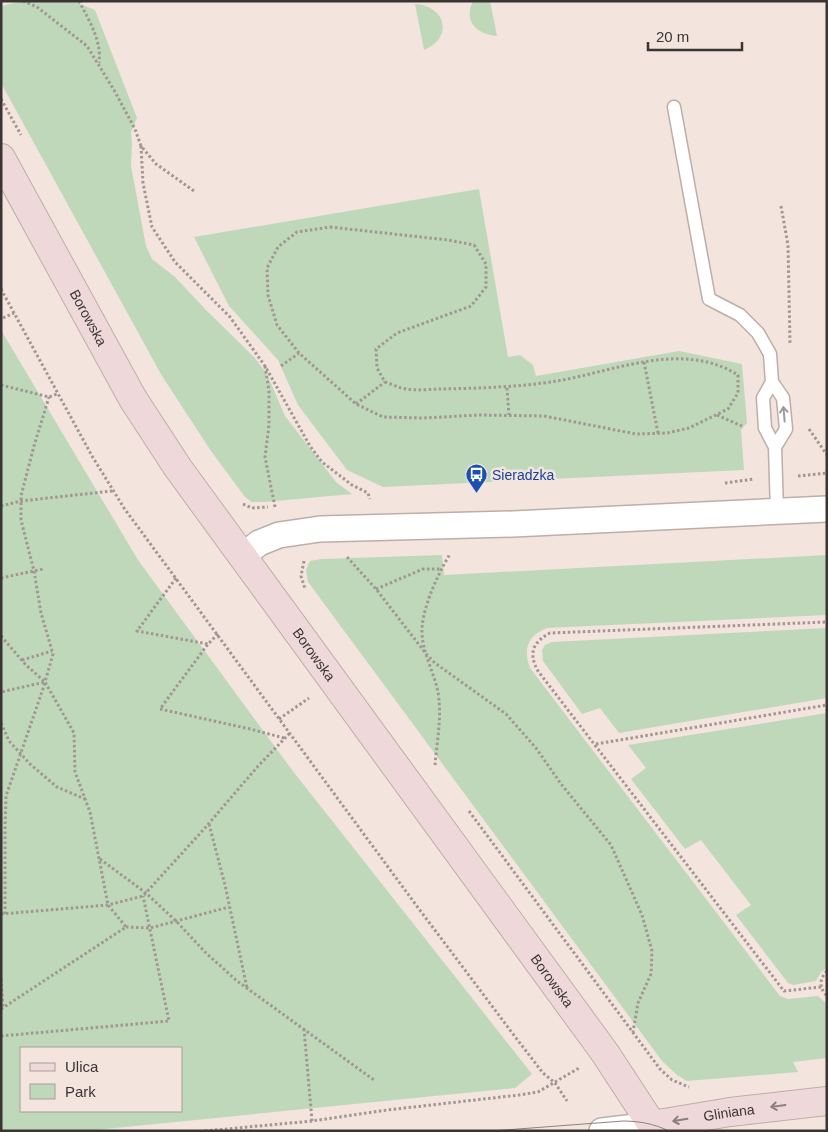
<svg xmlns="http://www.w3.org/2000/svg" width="828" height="1132" font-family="Helvetica,sans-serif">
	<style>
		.green { fill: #bfd8ba; fill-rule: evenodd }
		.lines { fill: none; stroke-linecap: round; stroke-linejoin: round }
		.lane-casing { stroke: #bdaea8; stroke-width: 15 }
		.street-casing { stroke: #bdaea8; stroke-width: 28 }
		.secondary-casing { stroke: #bdaea8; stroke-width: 30 }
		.path { stroke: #a19692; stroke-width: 3; stroke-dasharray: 2.5 2.5; stroke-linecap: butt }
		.lane { stroke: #fff; stroke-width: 12 }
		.street { stroke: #fff; stroke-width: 25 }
		.secondary { stroke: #efd8d9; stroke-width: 28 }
		.tram { stroke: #8d837f; stroke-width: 1 }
		.oneway { stroke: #9c9a98 }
		.oneway2 { stroke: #8b7e7d }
		.labels { text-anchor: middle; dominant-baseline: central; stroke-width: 5; stroke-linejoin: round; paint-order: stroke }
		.street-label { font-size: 14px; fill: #3a3432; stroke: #f3e4de }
		.transit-label { font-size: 14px; fill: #164399; stroke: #f3e4de; text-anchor: start }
	</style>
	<rect width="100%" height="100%" fill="#f3e4de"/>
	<path class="green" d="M23,1H73L95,10L137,118L131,132L132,144L131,166L146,246L152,259L175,277L205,309L254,357L267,374L285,416L336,482L352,494L265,502H252L245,497L211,451L162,376L1,83V6Z
		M473,1H490L497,36C477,34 463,22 473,1Z
		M415,4C446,6 454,37 424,50Z
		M479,189L508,357L520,355L533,365L536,376L679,351L742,364L747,423L741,430L744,470L383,487L347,470L298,405L278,360L229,306L194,237Z
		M1,330L138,560L292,770L532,1074L515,1088L85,1131H1ZM181,1048V1111H21V1048Z
		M442,555L444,575L827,555V615L547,628C527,636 523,649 530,668L780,996L788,999L818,996L827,1004V1058L793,1062L798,1072L687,1081L677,1075L662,1061L308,582L306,570L310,561L321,559Z
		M827,628V698L619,733L600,708L582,714L543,661L542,650L545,645L552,642Z
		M827,713V968L821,972L816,981L793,985L788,983L736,915L751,905L701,840L685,849L631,779L646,768L628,745Z"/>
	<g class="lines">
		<defs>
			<path id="lane" d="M674,107L709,299L740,315L758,333L770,354L772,382L783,398L786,429L775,447
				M772,382L763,398L765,428L775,447L777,511"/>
			<path id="street" d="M243,556L259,543L279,535L320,529L513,524L827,509
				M602,1131L652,1125"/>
			<g id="secondary">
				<path id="s1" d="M1,158L133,399L178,468L605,1053L656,1131"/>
				<path id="s2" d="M652,1125L730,1112L827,1101"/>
			</g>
		</defs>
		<use href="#lane" class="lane-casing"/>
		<use href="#street" class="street-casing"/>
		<use href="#secondary" class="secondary-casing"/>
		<path class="path" d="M23,1L37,7L87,46L114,90L135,129L141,146L156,164L194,191
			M79,1C89,21 102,40 99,63
			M1,99L21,135
			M141,146L143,183L152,227L175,262L230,317L265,366L310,446L322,462L352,485L368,493L370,499
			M781,206L788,245L790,343
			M330,227L448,240L474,245L486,264V287L471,306L397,333L376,349L377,368L385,382C392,384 399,388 406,389C418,391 432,389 444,389C482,388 520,387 557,381C616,371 682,340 738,375V393L728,409L689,428L667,433L636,434L544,416L479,415L424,418L383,417L356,404L299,353L277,325L268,295L267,268L278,247L297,232Z
			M1,289L92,456L124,508L416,905L513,1034L543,1073L555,1083L567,1101
			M3,318L14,313
			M644,362L658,433
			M265,366L269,391V425L265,457L275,507
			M281,366L299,353
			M1,385L49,397L57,394
			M507,388L509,415
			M356,404L385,382
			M717,415L742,426
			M809,429L827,455
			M798,476L827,473
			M725,483L754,479
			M243,504L252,508L268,507
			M1,506L21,501L112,491
			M347,557L376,589L427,655L435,663L506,714L536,748L561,784L611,845L642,915L652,951L651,974L638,1003L633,1032
			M304,561L301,576L305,589
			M1,578L43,569
			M176,578L137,631L208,644
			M376,589L423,569H441
			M218,634L208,644L160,709L250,729L284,738
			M1,636L26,665L45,682L1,692
			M22,660L52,651
			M279,719L309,698
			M1,723L9,741L30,764L57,787L85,799
			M596,744L827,705
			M435,765C437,741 442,717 438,692C434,672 421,650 422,629C423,606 438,574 450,554
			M469,811L660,1069L672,1080L689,1087
			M209,824L225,885L247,988
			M100,859L146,893L177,922L205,952L237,981L374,1080
			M1,914L108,905L143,896L204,829L259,765L290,733
			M5,914V827L6,796L45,683
			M126,927L150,928L229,907
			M827,971C819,979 819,988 827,996
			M1,979L3,1008
			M821,987L784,991L538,671C528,653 533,642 550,633L827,622
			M1,1009L126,927L108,905L90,812L75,772L74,733L45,682L53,654L41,613L34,571L21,520V496L34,446L49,397
			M304,1029L312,1121
			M1,1036L169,1021L143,896
			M205,1131L312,1121L387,1110L519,1095L538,1092L579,1068"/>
		<use href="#lane" class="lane"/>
		<use href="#street" class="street"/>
		<use href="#secondary" class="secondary"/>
		<path class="tram" d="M492,1131L623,1121C639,1121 655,1124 669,1131"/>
	</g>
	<defs><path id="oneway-shaft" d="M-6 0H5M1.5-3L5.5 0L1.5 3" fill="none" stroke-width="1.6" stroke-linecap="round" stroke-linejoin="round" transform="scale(1.25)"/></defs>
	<use class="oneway" href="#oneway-shaft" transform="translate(784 414) rotate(-95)"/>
	<g class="oneway2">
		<use href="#oneway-shaft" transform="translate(778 1106) rotate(172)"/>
		<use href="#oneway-shaft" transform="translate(680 1120) rotate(171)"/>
	</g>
	<defs>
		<symbol id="bus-pin" viewBox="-11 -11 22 30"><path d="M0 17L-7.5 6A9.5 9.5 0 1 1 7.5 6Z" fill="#1a4fb4" stroke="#f3e4de"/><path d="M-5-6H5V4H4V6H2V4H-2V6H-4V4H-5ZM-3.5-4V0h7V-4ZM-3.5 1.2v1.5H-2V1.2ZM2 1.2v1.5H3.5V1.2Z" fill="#fff"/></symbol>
	</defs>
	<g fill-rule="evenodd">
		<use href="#bus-pin" x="464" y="462" width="25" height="34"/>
	</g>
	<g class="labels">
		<g class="street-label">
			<text stroke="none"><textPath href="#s1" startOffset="182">Borowska</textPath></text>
			<text stroke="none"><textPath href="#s1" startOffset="588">Borowska</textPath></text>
			<text stroke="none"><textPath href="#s1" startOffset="992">Borowska</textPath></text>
			<text stroke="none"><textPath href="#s2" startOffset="78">Gliniana</textPath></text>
		</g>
		<g class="transit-label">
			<text x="492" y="475">Sieradzka</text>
		</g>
	</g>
	<rect width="828" height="1132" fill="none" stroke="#3a3432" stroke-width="5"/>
	<rect x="20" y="1047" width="162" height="65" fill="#f3e4de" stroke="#a99e99"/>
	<rect x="30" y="1063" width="25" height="8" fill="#efd8d9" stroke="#a99e99"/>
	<text x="65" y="1072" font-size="15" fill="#3a3432">Ulica</text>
	<rect x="30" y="1084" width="25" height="15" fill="#bfd8ba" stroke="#a99e99"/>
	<text x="65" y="1097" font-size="15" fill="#3a3432">Park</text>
	<path d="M648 42v8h94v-8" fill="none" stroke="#3a3432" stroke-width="2.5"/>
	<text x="656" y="42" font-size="15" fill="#3a3432" stroke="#f3e4de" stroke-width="4" paint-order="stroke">20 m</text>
</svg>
